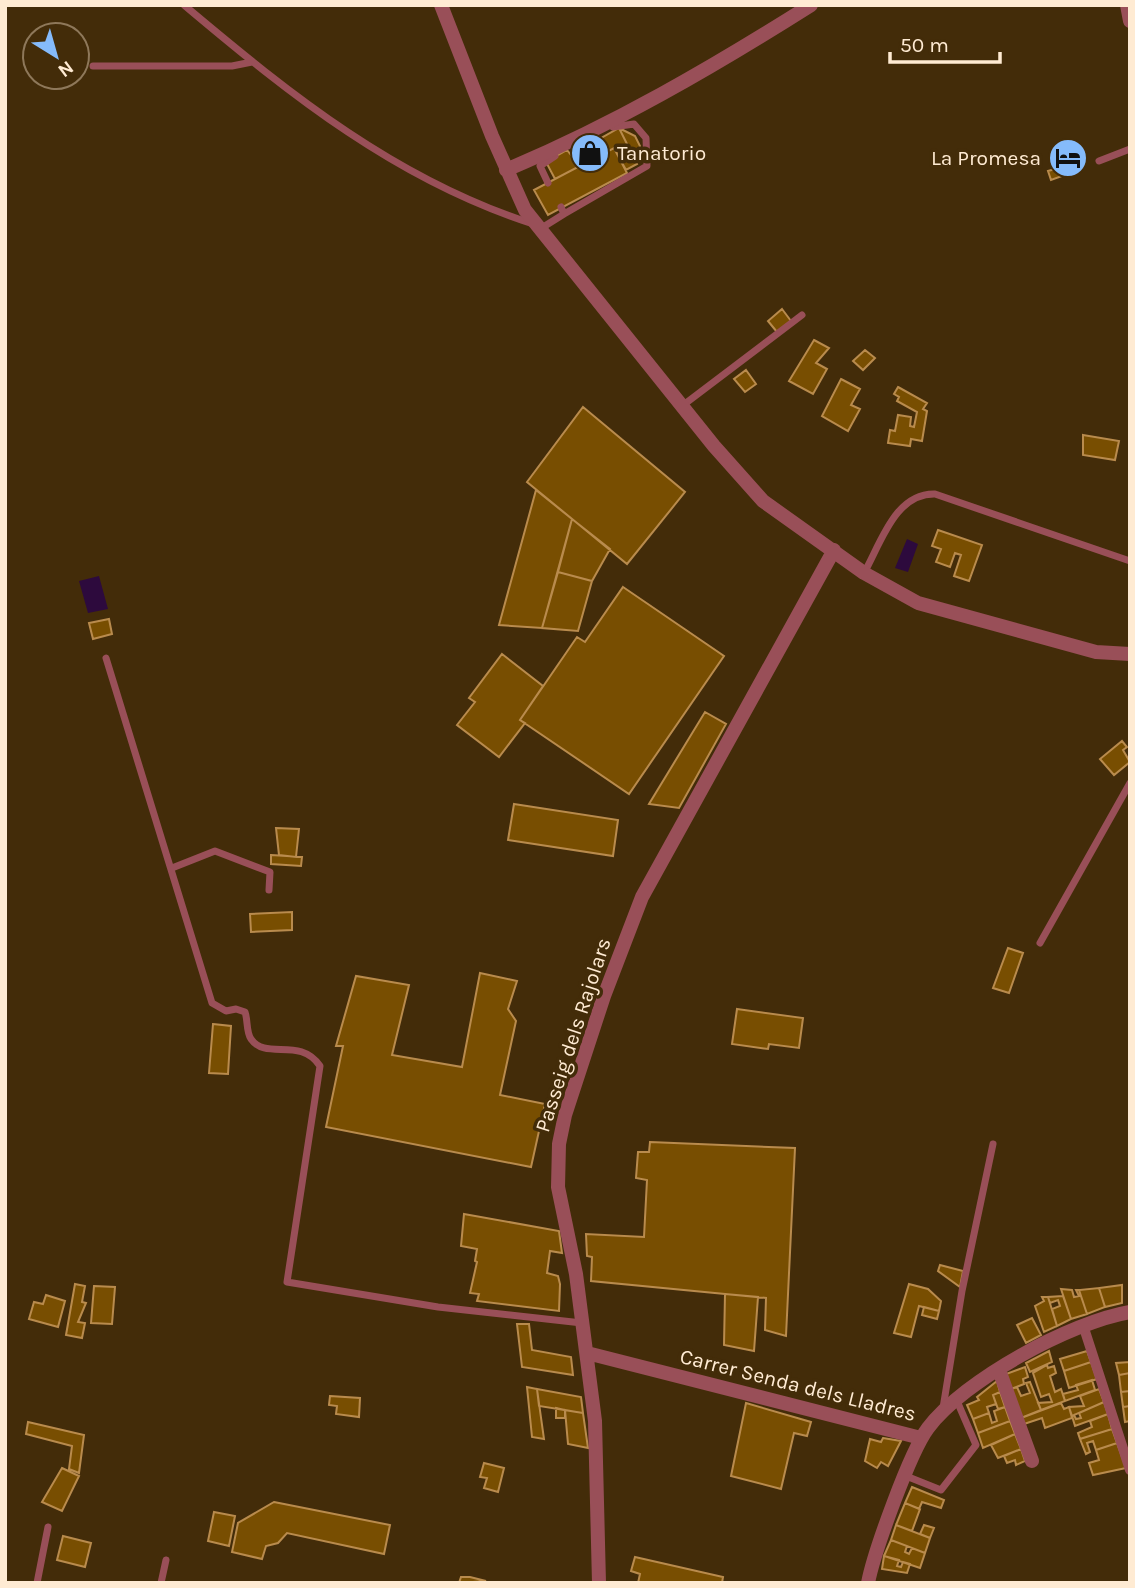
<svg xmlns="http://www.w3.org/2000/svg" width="1135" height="1588" font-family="Karla,sans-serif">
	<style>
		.water { fill: #2d0a3d }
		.building { fill: #784e01; stroke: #b98b4d; stroke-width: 2 }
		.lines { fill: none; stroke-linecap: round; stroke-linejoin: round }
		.service { stroke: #994f58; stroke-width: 7 }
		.pedestrian { stroke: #994f58; stroke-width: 10 }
		.minor { stroke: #994f58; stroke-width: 14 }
		.labels { text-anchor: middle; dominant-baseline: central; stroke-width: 7; stroke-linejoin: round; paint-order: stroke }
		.poi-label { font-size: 21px; fill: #ffebd3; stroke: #432c09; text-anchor: start }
		.street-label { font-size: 21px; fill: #ffebd3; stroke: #432c09 }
	</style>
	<rect width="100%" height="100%" fill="#432c09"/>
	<path class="water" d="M907,539L918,544L908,572L895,568Z
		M99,576L108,609L88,613L79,581Z"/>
	<path class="building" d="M619,128L637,164L626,170L614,148L555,179L546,162L567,150L571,155Z
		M619,128L635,136L640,146L636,162Z
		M1072,146L1077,160L1061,166L1056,153Z
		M614,148L627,173L548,215L534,190Z
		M1062,167L1065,175L1051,180L1048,171Z
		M782,309L791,321L777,332L768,321Z
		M814,340L829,348L816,363L827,369L813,394L789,381Z
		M865,350L875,358L863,370L853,361Z
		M746,370L756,384L745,392L734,379Z
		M841,379L860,389L851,405L860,409L848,431L822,416Z
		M898,387L927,403L923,409L927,411L922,441L911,439L910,446L888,443L890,430L895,431L898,415L911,417L910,426L914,427L917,412L897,401L899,397L894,394Z
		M583,407L685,492L627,564L527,482Z
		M1083,435L1119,441L1115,460L1083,455Z
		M536,490L572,519L542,628L499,625Z
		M572,519L610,549L592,581L558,572Z
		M938,530L982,545L969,581L954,576L961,555L955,553L950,567L936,562L941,549L932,546Z
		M558,572L592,581L578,631L542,628Z
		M623,587L724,656L629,794L520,720L577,637L585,642Z
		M109,619L112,634L93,639L89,623Z
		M502,654L543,686L520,720L525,723L499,757L457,725L475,702L469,698Z
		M705,712L726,724L679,808L649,804Z
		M1122,741L1127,747L1123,750L1130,762L1114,775L1100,759Z
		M514,804L618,820L613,856L508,840Z
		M276,828L299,829L296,857L279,855Z
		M271,855L302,857L301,866L271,864Z
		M292,912V930L251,932L250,914Z
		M1008,948L1023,953L1009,993L993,988Z
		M480,973L517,981L508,1009L516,1021L500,1095L545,1104L531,1167L326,1127L343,1046H336L356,976L409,985L392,1055L462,1067Z
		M737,1009L803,1018L799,1048L769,1044L768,1049L732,1044Z
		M213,1024L231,1026L228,1074L209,1073Z
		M650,1142L795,1148L786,1336L765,1330L766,1298L591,1281L592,1257L587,1256L586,1234L644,1237L647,1180L636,1178L638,1152H649Z
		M464,1214L559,1231L562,1253L550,1251L547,1273L558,1276L560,1284L559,1311L477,1301L479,1294L470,1293L477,1262L475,1261L477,1249L461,1246Z
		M940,1265L963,1271L960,1287L938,1271Z
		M75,1284L85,1286L82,1302L86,1303L78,1322L85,1323L82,1338L66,1335Z
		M909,1284L928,1289L941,1301L939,1311L919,1306L911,1337L894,1333Z
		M1122,1285V1303L1105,1307L1099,1288Z
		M94,1286L115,1287L112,1324L91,1323Z
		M1099,1288L1105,1307L1087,1314L1079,1290Z
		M1061,1289L1072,1290L1074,1297L1079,1296L1076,1290H1079L1087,1314L1071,1319Z
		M725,1294L758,1297L754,1351L724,1345Z
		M46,1295L65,1301L58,1327L29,1319L34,1302L43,1304Z
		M1063,1296L1071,1319L1057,1326L1052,1309L1060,1306L1058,1300L1050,1303L1048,1297Z
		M1042,1297H1048L1057,1326L1044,1332L1035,1306L1044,1301Z
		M924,1307L939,1311L937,1319L922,1315Z
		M1032,1318L1041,1335L1026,1343L1017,1325Z
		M517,1324H529L532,1350L571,1357L573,1375L522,1367Z
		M1049,1351L1052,1362L1030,1372L1026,1363Z
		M1087,1351L1091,1362L1064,1371L1060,1359Z
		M1091,1362L1097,1379L1069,1388L1064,1371Z
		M1130,1362V1373L1119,1375L1116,1363Z
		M1047,1365L1048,1368L1054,1366L1056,1373L1050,1376L1055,1392L1061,1389L1065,1401L1041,1410L1038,1403L1052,1402L1049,1394L1041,1397L1033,1373Z
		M1025,1367L1028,1377L1023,1379L1024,1384L1011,1389L1006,1374Z
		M1130,1373V1391L1121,1392L1119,1375Z
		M1092,1380L1095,1390L1065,1401L1063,1394L1078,1390L1076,1385Z
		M997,1381L1000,1392L993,1395L996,1404L987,1407L989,1413L973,1419L967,1405L979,1400L977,1397Z
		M1030,1382L1041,1410L1021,1418L1011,1389L1017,1387L1021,1396L1030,1393L1026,1383Z
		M527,1387L537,1389L544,1439L532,1437Z
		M537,1389L581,1397L583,1413L539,1406Z
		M1099,1389L1104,1402L1072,1416L1069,1407L1084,1406L1080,1396Z
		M1130,1391V1406L1123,1407L1121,1392Z
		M1000,1392L1005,1407L998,1409L993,1395Z
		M330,1396L360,1398L359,1417L336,1414L337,1406L329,1405Z
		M1104,1402L1108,1414L1075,1426L1072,1416L1074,1415L1076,1419L1081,1418L1079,1413Z
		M746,1403L811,1422L807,1436L794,1433L781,1489L731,1476Z
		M1061,1403L1064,1409L1069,1407L1072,1418L1045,1428L1042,1418L1024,1424L1021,1418Z
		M1130,1406V1421L1125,1422L1123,1407Z
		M1005,1407L1010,1421L978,1433L973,1419L989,1413L992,1423L997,1421L994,1411Z
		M556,1408L565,1410V1418H556Z
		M565,1410L583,1413L588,1448L568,1444Z
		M1108,1414L1112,1429L1080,1439L1078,1433L1092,1427L1090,1421Z
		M1010,1421L1015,1434L983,1448L978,1433Z
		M28,1422L84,1435L79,1473L69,1469L72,1446L26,1434Z
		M1112,1429L1117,1443L1096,1450L1093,1441L1087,1443L1090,1452L1086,1454L1080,1439Z
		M1015,1434L1021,1449L998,1458L991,1445Z
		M883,1438L901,1441L888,1466L881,1462L877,1468L865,1461L870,1439L881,1442Z
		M1117,1443L1126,1468L1093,1475L1089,1463L1099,1460L1096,1450Z
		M1021,1449L1025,1461L1016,1465L1015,1460L1007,1463L1004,1456Z
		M484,1463L504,1468L498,1492L484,1488L487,1478L480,1477Z
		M62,1468L79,1476L62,1511L42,1502Z
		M912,1487L944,1500L941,1508L922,1502L919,1509L905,1503Z
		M274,1502L390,1525L384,1554L287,1533L278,1543L266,1546L262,1559L232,1552L238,1523Z
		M905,1503L920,1509L912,1531L896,1525Z
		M214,1512L235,1516L229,1546L208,1541Z
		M896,1525L930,1538L925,1553L891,1540Z
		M924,1525L934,1528L930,1538L920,1534Z
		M63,1536L91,1543L85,1567L57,1560Z
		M891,1540L907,1546L905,1552L909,1554L912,1548L925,1553L920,1568L884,1556Z
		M884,1556L899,1560L897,1566L901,1567L903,1562L910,1564L907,1573L882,1569Z
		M635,1557L723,1577L722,1583H638L640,1574L631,1571Z
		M461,1577H470L486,1581L459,1583Z"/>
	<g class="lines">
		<path class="service" d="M184,5C292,96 397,180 533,224
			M93,66H232L252,62
			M1099,161L1130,149
			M548,183L540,166L555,156
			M564,214L647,166L646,138L634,124L613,127
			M540,229L564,214L561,207
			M682,406L802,315
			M864,573C881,543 895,493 935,494L1130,561
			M106,658L212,1003L226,1011L236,1009L245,1012C248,1020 246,1032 251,1039C266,1061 300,1036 320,1066L287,1282L438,1307L582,1323
			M172,868L215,851L270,872L269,890
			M1040,943L1130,783
			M943,1408L962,1291L993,1144
			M906,1476L941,1490L976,1445L957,1401
			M37,1583L48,1527
			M161,1583L166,1560"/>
		<path class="pedestrian" d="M1083,1325L1130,1470"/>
		<path class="minor" d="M441,5L492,136L525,210L714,446L763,501L864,573L918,603L1096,652L1130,654
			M1127,5L1130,21
			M506,170C613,125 713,67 811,5
			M587,1353L921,1438
			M999,1370L1032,1461
			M599,1583L595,1421L576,1274L558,1187L559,1144L565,1115L604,996L642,897L834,550
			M868,1583C874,1552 910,1452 928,1428C964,1380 1071,1322 1130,1312"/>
	</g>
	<defs>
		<symbol id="shop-disc" viewBox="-11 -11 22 22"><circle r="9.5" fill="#85bbfb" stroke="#432c09"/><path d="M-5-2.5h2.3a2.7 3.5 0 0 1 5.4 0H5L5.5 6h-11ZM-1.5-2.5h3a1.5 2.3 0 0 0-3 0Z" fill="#111"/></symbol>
		<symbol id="hotel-disc" viewBox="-11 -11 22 22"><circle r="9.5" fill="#85bbfb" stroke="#432c09"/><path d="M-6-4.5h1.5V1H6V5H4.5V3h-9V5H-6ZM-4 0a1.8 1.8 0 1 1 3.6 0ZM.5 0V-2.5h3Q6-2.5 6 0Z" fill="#111"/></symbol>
	</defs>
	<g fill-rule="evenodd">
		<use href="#shop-disc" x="568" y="131" width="44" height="44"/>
		<use href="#hotel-disc" x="1046" y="136" width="44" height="44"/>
	</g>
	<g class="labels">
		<g class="poi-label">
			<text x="617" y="153">Tanatorio</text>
			<text x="1041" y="158" text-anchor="end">La Promesa</text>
		</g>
		<g class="street-label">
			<text transform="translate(573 1035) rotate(-72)">Passeig dels Rajolars</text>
			<text transform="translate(798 1385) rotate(14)">Carrer Senda dels Lladres</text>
		</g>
	</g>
	<rect width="1135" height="1588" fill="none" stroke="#ffebd3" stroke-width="14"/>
	<g transform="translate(56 56) rotate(143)"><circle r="33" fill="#432c09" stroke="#8e785a" stroke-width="2"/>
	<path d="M0-5L12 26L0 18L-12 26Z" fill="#85bbfb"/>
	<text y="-10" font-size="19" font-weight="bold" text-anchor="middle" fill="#ffebd3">N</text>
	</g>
	<path d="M890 52v10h110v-10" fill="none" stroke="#ffebd3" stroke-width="3.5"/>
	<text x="900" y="52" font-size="21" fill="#ffebd3" stroke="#432c09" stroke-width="5" paint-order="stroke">50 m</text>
</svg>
